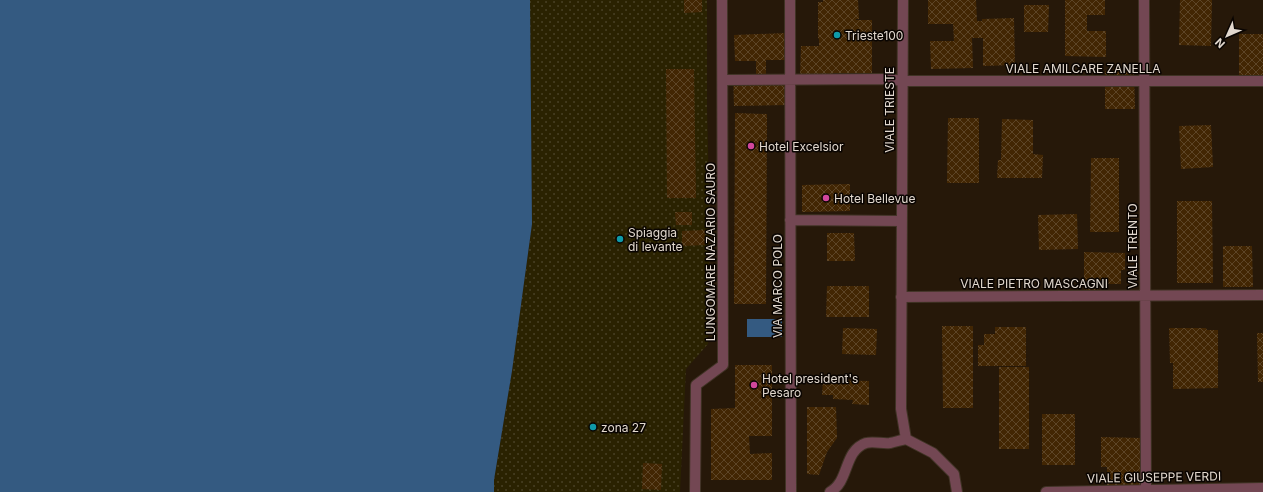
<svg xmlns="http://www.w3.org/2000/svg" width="1263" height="492" font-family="Inter,sans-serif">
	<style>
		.sand { fill: url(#sand-dots) }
		.water { fill: #345a81 }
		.building { fill: url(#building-cross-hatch) }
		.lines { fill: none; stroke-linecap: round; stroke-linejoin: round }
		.minor-casing { stroke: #403325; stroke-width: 12 }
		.minor { stroke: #734753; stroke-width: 10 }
		.culture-dot { fill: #0f9aa8; stroke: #0a0502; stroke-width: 1.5 }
		.hotel-dot { fill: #d1479c; stroke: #0a0502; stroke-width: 1.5 }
		.labels { text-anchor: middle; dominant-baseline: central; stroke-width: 3; stroke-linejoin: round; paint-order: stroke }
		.poi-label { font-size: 12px; fill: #e2d8ce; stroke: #0a0502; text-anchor: start }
		.street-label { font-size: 12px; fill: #e2d8ce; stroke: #0a0502 }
	</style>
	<defs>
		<pattern id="sand-dots" width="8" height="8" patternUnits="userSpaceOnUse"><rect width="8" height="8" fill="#2a2201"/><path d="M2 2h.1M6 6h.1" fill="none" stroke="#494125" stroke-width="1.8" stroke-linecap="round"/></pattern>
		<pattern id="building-cross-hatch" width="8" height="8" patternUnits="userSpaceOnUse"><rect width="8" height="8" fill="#422603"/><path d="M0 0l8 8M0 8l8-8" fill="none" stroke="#5d4527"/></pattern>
	</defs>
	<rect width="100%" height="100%" fill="#261809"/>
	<path class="sand" d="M530,0H707V109L710,230L708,344L686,369L680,492H494V480L512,371L532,224Z"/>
	<path class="water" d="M0,0H530L532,224L512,371L494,480V492H0Z
		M747,319H782V337H747Z"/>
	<path class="building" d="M684,0H702V12L684,13Z
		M823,0H858L859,19H856V20H872V73H833V78H800L801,46H819V38L818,39V2H823Z
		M928,0H976L977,21H982V19L1014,18L1015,65L983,66V38H972L973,68L931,69L930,41H954L953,24H928Z
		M1065,0H1105V15H1087V31H1106V57L1065,56Z
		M1180,0H1212L1211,46L1179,45Z
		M1024,5H1049L1048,32H1024Z
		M786,33L787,60H766V76H787L788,105L734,106L733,76H756V61H735L734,35Z
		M1239,34H1263V76H1239Z
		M666,69H694L696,198H667Z
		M1105,71H1134L1135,109H1105Z
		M735,113L767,114L766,304H734Z
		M948,118H979V183H947Z
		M1002,119L1033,120V154L1043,155L1042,178H997L998,160H1001Z
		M1211,125L1213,167L1181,169L1179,126Z
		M1091,158H1119V232H1090Z
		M850,184V211L802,212V185Z
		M1177,201H1212L1213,283H1177Z
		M675,212H692V225H676Z
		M1077,214L1078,249L1039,250L1038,215Z
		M705,230V245L682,246V231Z
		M827,233H854L855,261H827Z
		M1223,246H1252L1253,287H1223Z
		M1084,252L1125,253V270H1121V284H1099V291H1084Z
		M827,286H869V317H826Z
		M942,326H973V408H943Z
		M995,327H1026V366H978V345H984V334H995Z
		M843,328L877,329L876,355L842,354Z
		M1169,328H1206L1207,330H1218V388L1173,389V363H1170Z
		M1257,333H1263V382H1258Z
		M735,365H772V436H749L750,454L772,453V480H711V409L735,408Z
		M999,367H1029V449H999Z
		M823,380L869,381V405L852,404L853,400L833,399V395H822Z
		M807,407H836L837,438L827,452L819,475L807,474Z
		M1042,414H1075V465H1042Z
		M1101,437L1141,438V492H1107V467H1101Z
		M643,463L662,464L661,490L642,489Z"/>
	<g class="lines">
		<defs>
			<path id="minor" d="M790,0L791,492
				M903,0L901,409L906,439
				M1144,0L1146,492
				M723,80L889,79L902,81H1263
				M790,220L901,221
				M901,297L1263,295
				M695,492L696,385L723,365L722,0
				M830,492C850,481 843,451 866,443C873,441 883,444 890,443C895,442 901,440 906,439L933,453L954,474L957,492
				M1046,492L1263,488"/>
		</defs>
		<use href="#minor" class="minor-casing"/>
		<use href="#minor" class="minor"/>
	</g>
	<g class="culture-dot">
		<circle cx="837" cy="35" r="4"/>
		<circle cx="620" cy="239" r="4"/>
		<circle cx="593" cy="427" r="4"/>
	</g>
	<g class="hotel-dot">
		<circle cx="751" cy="146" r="4"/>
		<circle cx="826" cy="198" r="4"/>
		<circle cx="754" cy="385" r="4"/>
	</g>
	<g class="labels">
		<g class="poi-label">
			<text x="845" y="35">Trieste100</text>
			<text x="759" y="146">Hotel Excelsior</text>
			<text x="834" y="198">Hotel Bellevue</text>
			<text x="628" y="232">Spiaggia<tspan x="628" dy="14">di levante</tspan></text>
			<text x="762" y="378">Hotel president's<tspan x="762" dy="14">Pesaro</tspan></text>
			<text x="601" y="427">zona 27</text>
		</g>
		<g class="street-label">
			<text x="1083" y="68">VIALE AMILCARE ZANELLA</text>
			<text transform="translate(889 110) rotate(-90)">VIALE TRIESTE</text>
			<text transform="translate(1132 246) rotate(-90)">VIALE TRENTO</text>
			<text transform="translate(710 252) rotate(-90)">LUNGOMARE NAZARIO SAURO</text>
			<text x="1034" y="283">VIALE PIETRO MASCAGNI</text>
			<text transform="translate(777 286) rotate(-90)">VIA MARCO POLO</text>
			<text transform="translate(1154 477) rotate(-1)">VIALE GIUSEPPE VERDI</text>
		</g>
	</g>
	<g transform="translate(1227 36) rotate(225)" stroke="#0a0502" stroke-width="3" paint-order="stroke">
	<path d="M0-3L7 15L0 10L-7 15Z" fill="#e2d8ce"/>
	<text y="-6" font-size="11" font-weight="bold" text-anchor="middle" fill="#e2d8ce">N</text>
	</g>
</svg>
